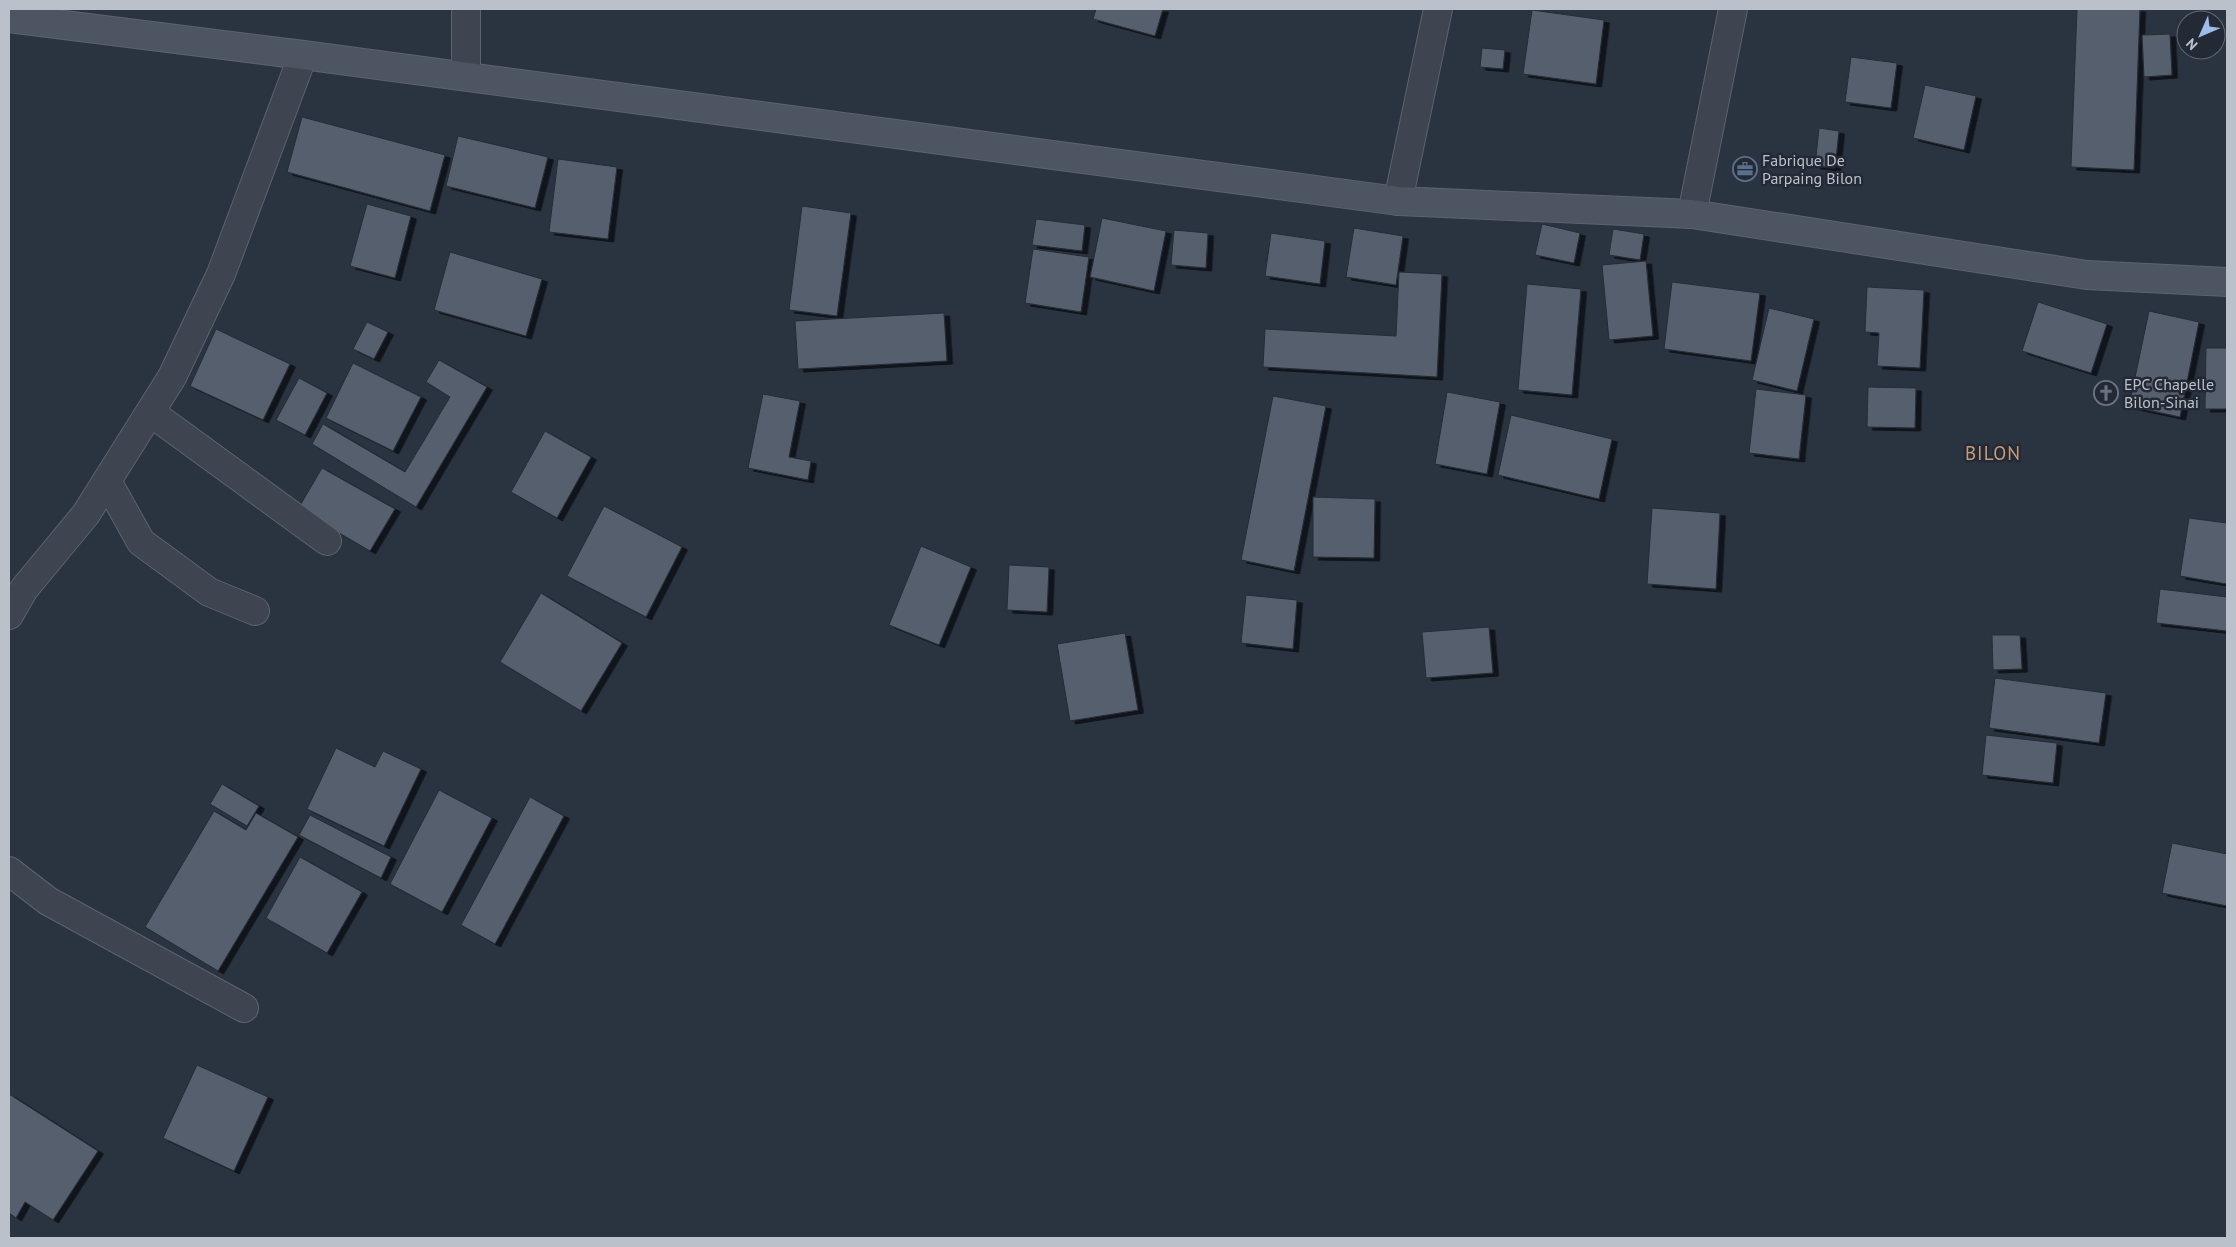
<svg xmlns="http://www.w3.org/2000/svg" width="2236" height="1247" font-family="'PT Sans',sans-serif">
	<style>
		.building { fill: #565f6d; stroke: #252c37; filter: url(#shadow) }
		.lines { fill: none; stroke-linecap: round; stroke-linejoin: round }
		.minor-casing { stroke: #5c636d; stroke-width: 30 }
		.secondary-casing { stroke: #5c636d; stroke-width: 30 }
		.minor { stroke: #3e4550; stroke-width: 28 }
		.secondary { stroke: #4d5562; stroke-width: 28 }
		.labels { text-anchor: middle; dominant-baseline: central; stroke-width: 5; stroke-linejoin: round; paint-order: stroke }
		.poi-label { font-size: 16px; fill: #bbc1ca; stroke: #232a35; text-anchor: start }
		.quarter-label { font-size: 19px; letter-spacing: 1px; fill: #c99c77; stroke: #232a35 }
	</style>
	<defs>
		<filter id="shadow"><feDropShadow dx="5.5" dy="3" stdDeviation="0" flood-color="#0009"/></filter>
	</defs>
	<rect width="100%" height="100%" fill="#2a3340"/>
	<path class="building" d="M1096,9H1163L1155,36L1093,19Z
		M2077,9H2140L2134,170L2071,167Z
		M1532,10L1604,20L1596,84L1523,74Z
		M2170,34L2172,75L2144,77L2142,35Z
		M1482,48L1505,50L1503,69L1480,67Z
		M1851,57L1897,63L1891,108L1845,102Z
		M1925,85L1976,96L1964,150L1913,138Z
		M302,117L445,155L430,211L287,172Z
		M1819,128L1839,131L1835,168L1815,166Z
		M458,136L548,157L535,208L446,186Z
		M558,159L617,167L608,239L549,232Z
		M367,204L411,216L395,278L350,266Z
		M802,206L851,213L837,316L789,310Z
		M1102,218L1166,231L1154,291L1090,277Z
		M1036,219L1085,225L1082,251L1032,245Z
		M1542,224L1580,233L1574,263L1535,255Z
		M1354,228L1403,236L1396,285L1346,277Z
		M1613,229L1644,234L1640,260L1609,255Z
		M1174,230L1208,233L1206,268L1171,265Z
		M1271,233L1325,241L1320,284L1265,276Z
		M1033,249L1089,257L1081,312L1025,303Z
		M450,252L542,279L526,336L434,310Z
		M1646,261L1653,336L1609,340L1602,265Z
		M1399,272L1442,274L1437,377L1263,367L1265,329L1396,336Z
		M1672,282L1760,293L1751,361L1664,349Z
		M1527,284L1581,289L1572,395L1518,390Z
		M1867,287L1924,290L1920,368L1877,366L1879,333L1865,332Z
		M2038,302L2107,324L2091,373L2022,351Z
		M1769,308L1814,319L1797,391L1752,380Z
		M2149,311L2199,322L2180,417L2129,406Z
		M944,313L947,361L798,369L795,321Z
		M367,322L388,332L374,359L353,349Z
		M216,329L290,364L263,420L190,386Z
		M2206,348H2227V409H2205Z
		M439,360L487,387L416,507L312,444L323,424L405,472L450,397L426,382Z
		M353,363L421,397L393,451L326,418Z
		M299,378L327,393L305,435L276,420Z
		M1868,387L1916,388L1915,428L1867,427Z
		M1756,389L1806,395L1799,459L1749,453Z
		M1447,392L1500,402L1487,474L1435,464Z
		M763,394L800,401L789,457L811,461L808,480L748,468Z
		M1273,396L1326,406L1294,571L1241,560Z
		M1511,415L1612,439L1599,499L1498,475Z
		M545,431L591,457L557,518L511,492Z
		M322,468L395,509L370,551L298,509Z
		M1313,497L1375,499L1374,558L1313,557Z
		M604,506L682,547L646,617L567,576Z
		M1652,508L1720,513L1716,589L1647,584Z
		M2189,518L2227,523V584L2180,576Z
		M921,546L971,567L939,645L889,625Z
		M1009,565L1049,567L1047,612L1007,610Z
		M2160,589L2227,597V631L2156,623Z
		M541,593L622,643L581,711L500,662Z
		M1246,595L1297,600L1293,649L1241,643Z
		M1489,627L1493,673L1426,678L1422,632Z
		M1125,633L1138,710L1070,721L1057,644Z
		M1992,635H2020L2022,669L1993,670Z
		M1995,678L2106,693L2099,743L1989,728Z
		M1986,735L2057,743L2053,783L1982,775Z
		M336,748L375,767L383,751L421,769L384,846L307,809Z
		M222,784L259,806L247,826L210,804Z
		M439,790L492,818L442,912L390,884Z
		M530,797L564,816L495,944L461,925Z
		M214,811L246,830L256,813L298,837L218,971L145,927Z
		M310,815L391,857L381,878L299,835Z
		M2172,843L2227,854V906L2162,893Z
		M300,857L362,892L327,953L266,918Z
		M197,1065L268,1097L234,1171L163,1138Z
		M9,1094L98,1151L53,1220L25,1202L16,1218L9,1213Z"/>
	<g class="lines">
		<defs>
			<path id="minor" d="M466,9V76
				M1398,201L1438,9
				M1692,214L1733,9
				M150,412L327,541
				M107,481L141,542L209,592L255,611
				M9,615L24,589L86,514L172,377L221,274L303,55
				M9,871L48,901L244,1008"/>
			<path id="secondary" d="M9,18L303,55L1398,201L1692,214L2087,275L2227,282"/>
		</defs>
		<use href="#minor" class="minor-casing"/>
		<use href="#secondary" class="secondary-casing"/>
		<use href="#minor" class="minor"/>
		<use href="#secondary" class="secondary"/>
	</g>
	<defs>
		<symbol id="office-ring" viewBox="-11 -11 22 22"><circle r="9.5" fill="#232a35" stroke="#5c6f8a" stroke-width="1.5"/><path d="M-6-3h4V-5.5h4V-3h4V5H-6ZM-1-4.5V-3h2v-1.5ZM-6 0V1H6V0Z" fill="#5c6f8a"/></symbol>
		<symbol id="church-ring" viewBox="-11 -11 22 22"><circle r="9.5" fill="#232a35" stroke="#6b7280" stroke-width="1.5"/><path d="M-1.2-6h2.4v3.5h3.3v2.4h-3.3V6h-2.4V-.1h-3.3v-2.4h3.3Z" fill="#6b7280"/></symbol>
	</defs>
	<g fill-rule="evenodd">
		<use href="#office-ring" x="1731" y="155" width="28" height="28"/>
		<use href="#church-ring" x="2092" y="379" width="28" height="28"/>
	</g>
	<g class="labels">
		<g class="poi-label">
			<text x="1762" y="160">Fabrique De<tspan x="1762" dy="18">Parpaing Bilon</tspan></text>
			<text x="2124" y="384">EPC Chapelle<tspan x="2124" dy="18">Bilon-Sinai</tspan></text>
		</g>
		<g class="quarter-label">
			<text x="1993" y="453">BILON</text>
		</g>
	</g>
	<rect width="2236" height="1247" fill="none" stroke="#bbc1ca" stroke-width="20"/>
	<g transform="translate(2201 35) rotate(225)"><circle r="24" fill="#232a35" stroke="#606671"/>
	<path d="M0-4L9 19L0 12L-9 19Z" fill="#9ebbec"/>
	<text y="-8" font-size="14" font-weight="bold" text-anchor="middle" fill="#bbc1ca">N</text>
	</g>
</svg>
